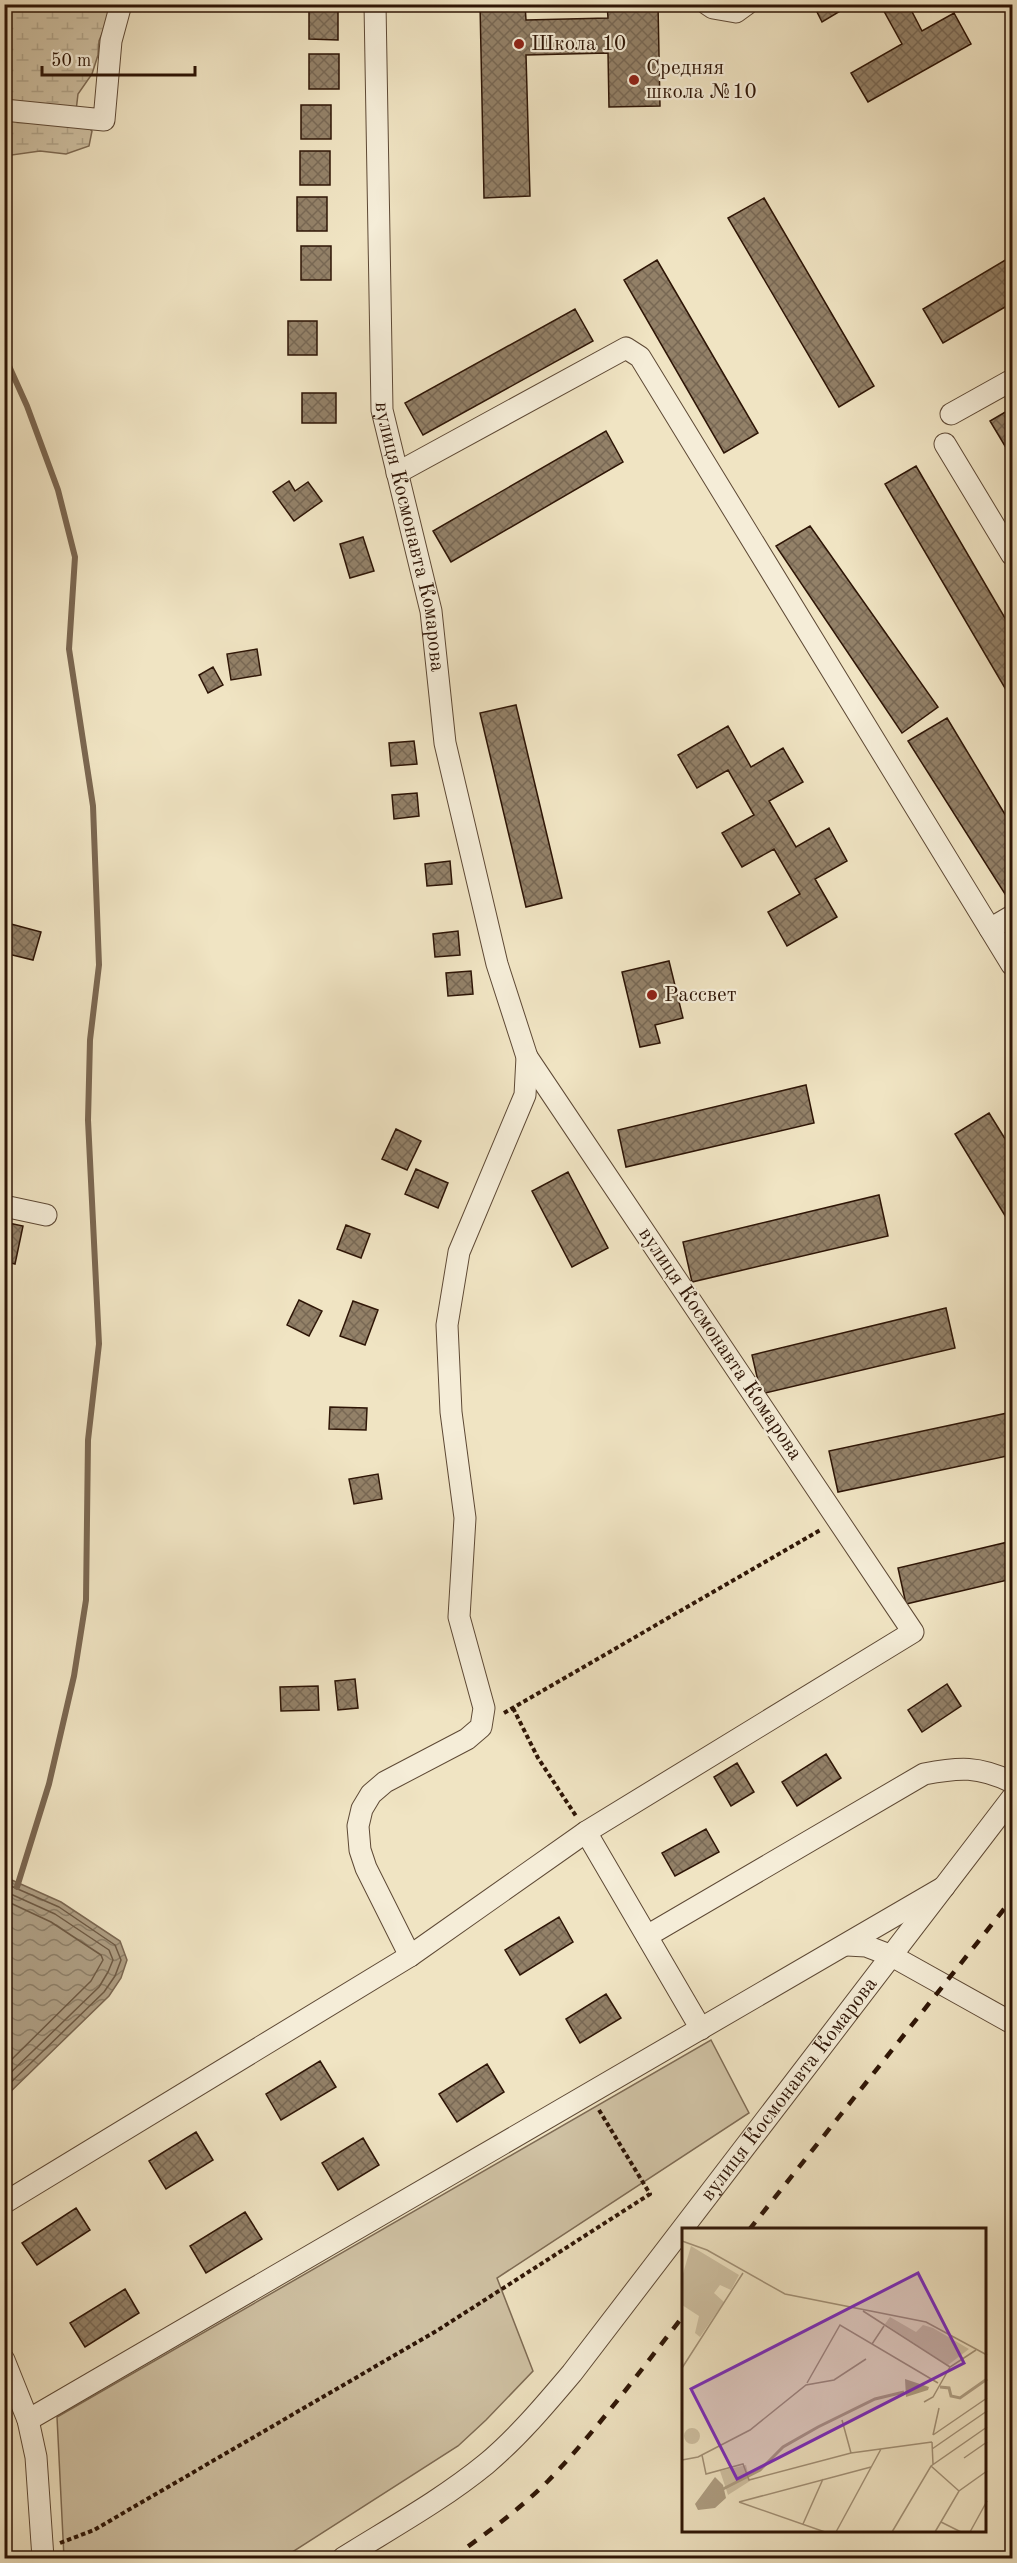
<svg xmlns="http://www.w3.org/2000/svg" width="1017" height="2563" font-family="'Old Standard TT',serif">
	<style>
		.wetland { fill: url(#wetland-marsh); stroke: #7e6b54; stroke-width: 1.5 }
		.green { fill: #cfc1a3; stroke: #7e6b54; stroke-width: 1.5 }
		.water { fill: url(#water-waves); stroke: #7b6751; stroke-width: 1.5 }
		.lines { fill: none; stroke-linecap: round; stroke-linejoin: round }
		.shore { stroke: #6e5a44; stroke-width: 1.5 }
		.stream { stroke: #7b6751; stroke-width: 6 }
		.building { fill: url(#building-cross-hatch); stroke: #2e1506; stroke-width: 1.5 }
		.minor-casing { stroke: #5e4935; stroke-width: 23 }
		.path { stroke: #2e1506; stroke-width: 4; stroke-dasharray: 4.5 3; stroke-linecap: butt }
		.minor { stroke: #f5edd8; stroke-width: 21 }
		.rail { stroke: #2e1506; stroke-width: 4.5; stroke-dasharray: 10 10; stroke-linecap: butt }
		.poi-dot { fill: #8f2418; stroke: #f5edd8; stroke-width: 2 }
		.labels { text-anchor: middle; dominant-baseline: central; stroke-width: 4.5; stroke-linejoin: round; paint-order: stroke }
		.poi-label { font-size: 21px; fill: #2e1506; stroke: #f5edd8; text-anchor: start }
		.street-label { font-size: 21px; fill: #2e1506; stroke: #f5edd8 }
		.inset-river { fill: none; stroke: #ae9e83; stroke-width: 3 }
		.inset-road { fill: none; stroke: #a29177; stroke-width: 1.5 }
		.view { fill: #7b2cbf; fill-opacity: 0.15; stroke: #7b2cbf; stroke-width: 3 }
		.inset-edge { fill: none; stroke: #2e1506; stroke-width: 3 }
	</style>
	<defs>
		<pattern id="wetland-marsh" width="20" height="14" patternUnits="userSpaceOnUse" patternTransform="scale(1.5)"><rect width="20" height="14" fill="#cfc1a3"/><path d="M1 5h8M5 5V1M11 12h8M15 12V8" fill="none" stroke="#b2a58b"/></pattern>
		<pattern id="water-waves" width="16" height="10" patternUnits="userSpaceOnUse" patternTransform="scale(1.5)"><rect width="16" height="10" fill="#ae9e83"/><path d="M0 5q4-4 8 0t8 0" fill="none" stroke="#8e8069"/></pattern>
		<pattern id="building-cross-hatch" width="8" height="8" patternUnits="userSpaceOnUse" patternTransform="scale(1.5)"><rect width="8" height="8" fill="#938168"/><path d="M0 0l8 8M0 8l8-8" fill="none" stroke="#786854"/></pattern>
	</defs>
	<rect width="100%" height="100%" fill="#f0e4c3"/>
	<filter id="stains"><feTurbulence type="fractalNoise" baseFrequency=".00333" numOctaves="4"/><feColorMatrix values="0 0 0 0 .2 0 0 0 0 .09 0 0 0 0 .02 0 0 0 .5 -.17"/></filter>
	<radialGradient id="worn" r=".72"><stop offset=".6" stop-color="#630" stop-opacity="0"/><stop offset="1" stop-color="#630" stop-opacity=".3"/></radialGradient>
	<path class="wetland" d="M5,5H114L99,41L98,55L92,74L78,94L76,111L82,122L92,131L89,146L66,154L40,151L5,156Z"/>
	<path class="green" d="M711,2040L749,2113L497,2278L533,2371L486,2420L458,2446L283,2558H64L57,2417Z"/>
	<path class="water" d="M5,1877L61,1902L120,1941L127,1960L121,1978L109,1996L5,2097Z"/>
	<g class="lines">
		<path class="shore" d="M4,1883L59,1907L115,1945L121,1960L115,1976L104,1992L4,2089
			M4,1891L55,1914L109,1950L113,1960L108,1972L99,1987L4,2079
			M4,1900L51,1922L101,1955L103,1960L91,1981L4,2067"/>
		<path class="stream" d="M4,355L27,406L58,490L75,557L69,649L93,806L99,965L90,1040L88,1120L99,1344L88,1440L86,1600L74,1676L49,1784L17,1887"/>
	</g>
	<path class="building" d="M480,4H525L526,20L608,18L607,4H658L660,106L609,107L608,53L526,55L530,196L484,198Z
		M813,4H852L822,22Z
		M880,4H908L922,31L954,13L971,44L868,102L851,73L902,44Z
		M309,5H338V40L309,39Z
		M309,54H339V89H309Z
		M301,105H331V139H301Z
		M300,151H330V185H300Z
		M297,197H327V231H297Z
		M764,198L874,386L839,407L728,218Z
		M301,246H331V280H301Z
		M1012,256V303L943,343L923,309Z
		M657,260L758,433L724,453L624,280Z
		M575,309L593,341L423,435L405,403Z
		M288,321H317V355H288Z
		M302,393H336V423H302Z
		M1012,408V455L1011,456L990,421Z
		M606,431L623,462L451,562L433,531Z
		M916,466L1012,630V700L885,484Z
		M289,481L295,491L308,482L322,501L294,521L273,492Z
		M810,526L938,707L902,733L776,546Z
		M363,537L374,571L350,578L340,544Z
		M257,649L261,675L231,680L227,654Z
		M213,667L223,685L208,693L199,675Z
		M516,705L562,898L526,907L480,713Z
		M947,718L1012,826V889L1005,894L908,741Z
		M728,726L751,767L783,748L803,782L769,801L796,847L829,828L847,861L815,879L837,917L787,946L768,912L800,894L774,849L742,867L722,833L754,815L728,770L697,788L678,755Z
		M414,741L417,764L391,766L389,743Z
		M417,793L419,816L394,819L392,795Z
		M450,861L452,884L427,886L425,864Z
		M11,924L41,932L33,960L4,953Z
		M458,931L460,955L435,957L433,934Z
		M669,961L683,1018L655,1025L660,1043L640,1047L622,972Z
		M471,971L473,994L448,996L446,973Z
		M806,1085L814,1123L626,1167L618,1130Z
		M989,1113L1012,1150V1227L955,1134Z
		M396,1129L421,1141L407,1170L382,1159Z
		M416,1169L448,1183L438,1208L405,1194Z
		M568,1172L608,1248L572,1267L532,1191Z
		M879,1195L888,1236L692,1282L683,1242Z
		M4,1222L23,1226L15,1264L4,1261Z
		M346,1225L370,1234L361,1258L337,1249Z
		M299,1300L322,1311L309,1336L287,1325Z
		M353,1301L378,1310L365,1345L340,1336Z
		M946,1308L955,1348L761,1394L752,1355Z
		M330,1407L367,1408L366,1430L329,1429Z
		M1012,1412V1455L838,1492L829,1451Z
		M378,1474L382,1499L354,1504L349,1479Z
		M1012,1541V1579L906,1604L898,1568Z
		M355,1679L358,1708L338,1710L335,1681Z
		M947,1684L961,1706L922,1732L908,1710Z
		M318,1686L319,1710L281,1711L280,1687Z
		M826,1754L841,1778L797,1806L782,1782Z
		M737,1763L754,1792L731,1806L714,1777Z
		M706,1829L719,1852L675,1876L662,1853Z
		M559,1917L573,1942L520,1975L505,1950Z
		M606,1994L621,2018L580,2043L566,2019Z
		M320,2061L336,2087L281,2120L266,2094Z
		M487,2064L504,2092L457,2122L439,2094Z
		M196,2132L213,2160L166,2189L149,2161Z
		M363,2138L379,2165L338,2190L322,2163Z
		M76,2208L90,2230L37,2265L22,2243Z
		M245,2212L262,2239L206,2273L190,2246Z
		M125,2289L139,2313L85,2347L70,2323Z"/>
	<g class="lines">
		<defs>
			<g id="minor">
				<path id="s1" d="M375,4L382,410L431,611L445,743L497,964L527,1057L525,1095L459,1252L447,1325L451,1412L465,1518L459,1617L484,1708L481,1727L467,1739L385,1782L371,1794L362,1809L358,1826L360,1850L366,1868L410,1956"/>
				<path d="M707,4L713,8L736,12L747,4"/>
				<path d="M4,110L104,120L111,41L121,4"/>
				<path d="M951,414L1012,380"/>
				<path d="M945,444L1012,555"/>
				<path d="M397,473L626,348L640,357L1012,965"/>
				<path d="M990,929L1012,916"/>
				<path d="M4,1206L46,1215"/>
				<path d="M586,1832L701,2029"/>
				<path d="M647,1936L924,1774C960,1767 978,1766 1012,1782"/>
				<path d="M847,1945L866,1946L892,1956L1012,2023"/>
				<path d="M4,2203L410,1956L586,1832L913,1632L527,1057"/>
				<path d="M4,2360L28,2420L36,2457L43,2558"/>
				<path d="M28,2420L944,1887"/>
				<path id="s2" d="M343,2558C391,2528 442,2500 486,2464C518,2437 545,2405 572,2373L1012,1798"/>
			</g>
		</defs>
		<use href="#minor" class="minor-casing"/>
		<path class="path" d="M513,1708L538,1758L576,1816
			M504,1713L822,1529
			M60,2543L94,2530L438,2330L650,2194L599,2110"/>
		<use href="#minor" class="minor"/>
		<path class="rail" d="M749,2230L1012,1899
			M452,2558C484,2535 519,2510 548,2481C597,2430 640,2371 684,2315"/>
	</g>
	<g class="poi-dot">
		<circle cx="519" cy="44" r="6"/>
		<circle cx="634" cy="80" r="6"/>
		<circle cx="652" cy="995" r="6"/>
	</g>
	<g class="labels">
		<g class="poi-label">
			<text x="531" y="44">Школа 10</text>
			<text x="646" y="68">Средняя<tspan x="646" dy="24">школа №10</tspan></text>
			<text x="664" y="995">Рассвет</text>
		</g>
		<g class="street-label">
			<text stroke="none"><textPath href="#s1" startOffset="536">вулиця Космонавта Комарова</textPath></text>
			<text transform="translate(720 1344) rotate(56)">вулиця Космонавта Комарова</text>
			<text stroke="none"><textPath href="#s2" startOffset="654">вулиця Космонавта Комарова</textPath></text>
		</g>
	</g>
	<g transform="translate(682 2228)">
		<rect width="304" height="304" fill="#f0e4c3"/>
		<path d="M64,237L68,253L46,267L38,243Z" fill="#cfc1a3"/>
		<path d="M9,18L57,47L49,62L38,57L32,65L42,74L18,109L13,105L17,88L0,77V49ZM208,89L234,104L241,97L251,100L287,121L266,137L203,96ZM2 208a8 8 0 1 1 16 0a8 8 0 1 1-16 0Z" fill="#cfc1a3"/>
		<path d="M223,151L247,159L246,162L224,169ZM33,249L41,257L44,270L33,280L16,282L13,276Z" fill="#ae9e83"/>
		<path class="inset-river" d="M258,159L267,160L269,168L278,170L305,151M41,261L78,242L101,219L136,199L193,171L222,164"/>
		<path class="inset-road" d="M0,13L25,22L103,66L244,94L305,127M181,83L268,139M190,116L202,98M0,140L61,45M125,155L158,97L256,155M242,174L251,169L268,139L294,122M160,192L169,225M251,207L305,170M251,207L257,180M250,214L251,236M250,221L305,183M20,227L24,246L61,236L67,252L169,225L250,214M282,230L305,214M0,232L16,229L68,202L124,157L152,152L184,131M249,238L277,263M57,274L189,239M57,274L143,304M259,294L279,304M121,296L141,251M154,304L199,221M210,304L249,238L305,199M253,304L277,263L305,243M288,304L305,273"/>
		<path class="view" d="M236,45L282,135L55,251L9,161Z"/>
		<rect width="304" height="304" class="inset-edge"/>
	</g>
	<rect width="1017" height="2563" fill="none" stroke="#f0e4c3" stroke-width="24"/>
	<rect x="6" y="6" width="1005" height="2551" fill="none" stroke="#2e1506" stroke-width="3"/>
	<rect x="12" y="12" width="993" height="2539" fill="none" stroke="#2e1506" stroke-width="1.5"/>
	<path d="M42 66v9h153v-9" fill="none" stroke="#2e1506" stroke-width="3"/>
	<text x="51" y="66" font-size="18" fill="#2e1506" stroke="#f5edd8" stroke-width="4.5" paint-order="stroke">50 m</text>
	<rect width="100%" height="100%" filter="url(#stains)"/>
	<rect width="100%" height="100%" fill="url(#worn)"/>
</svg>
